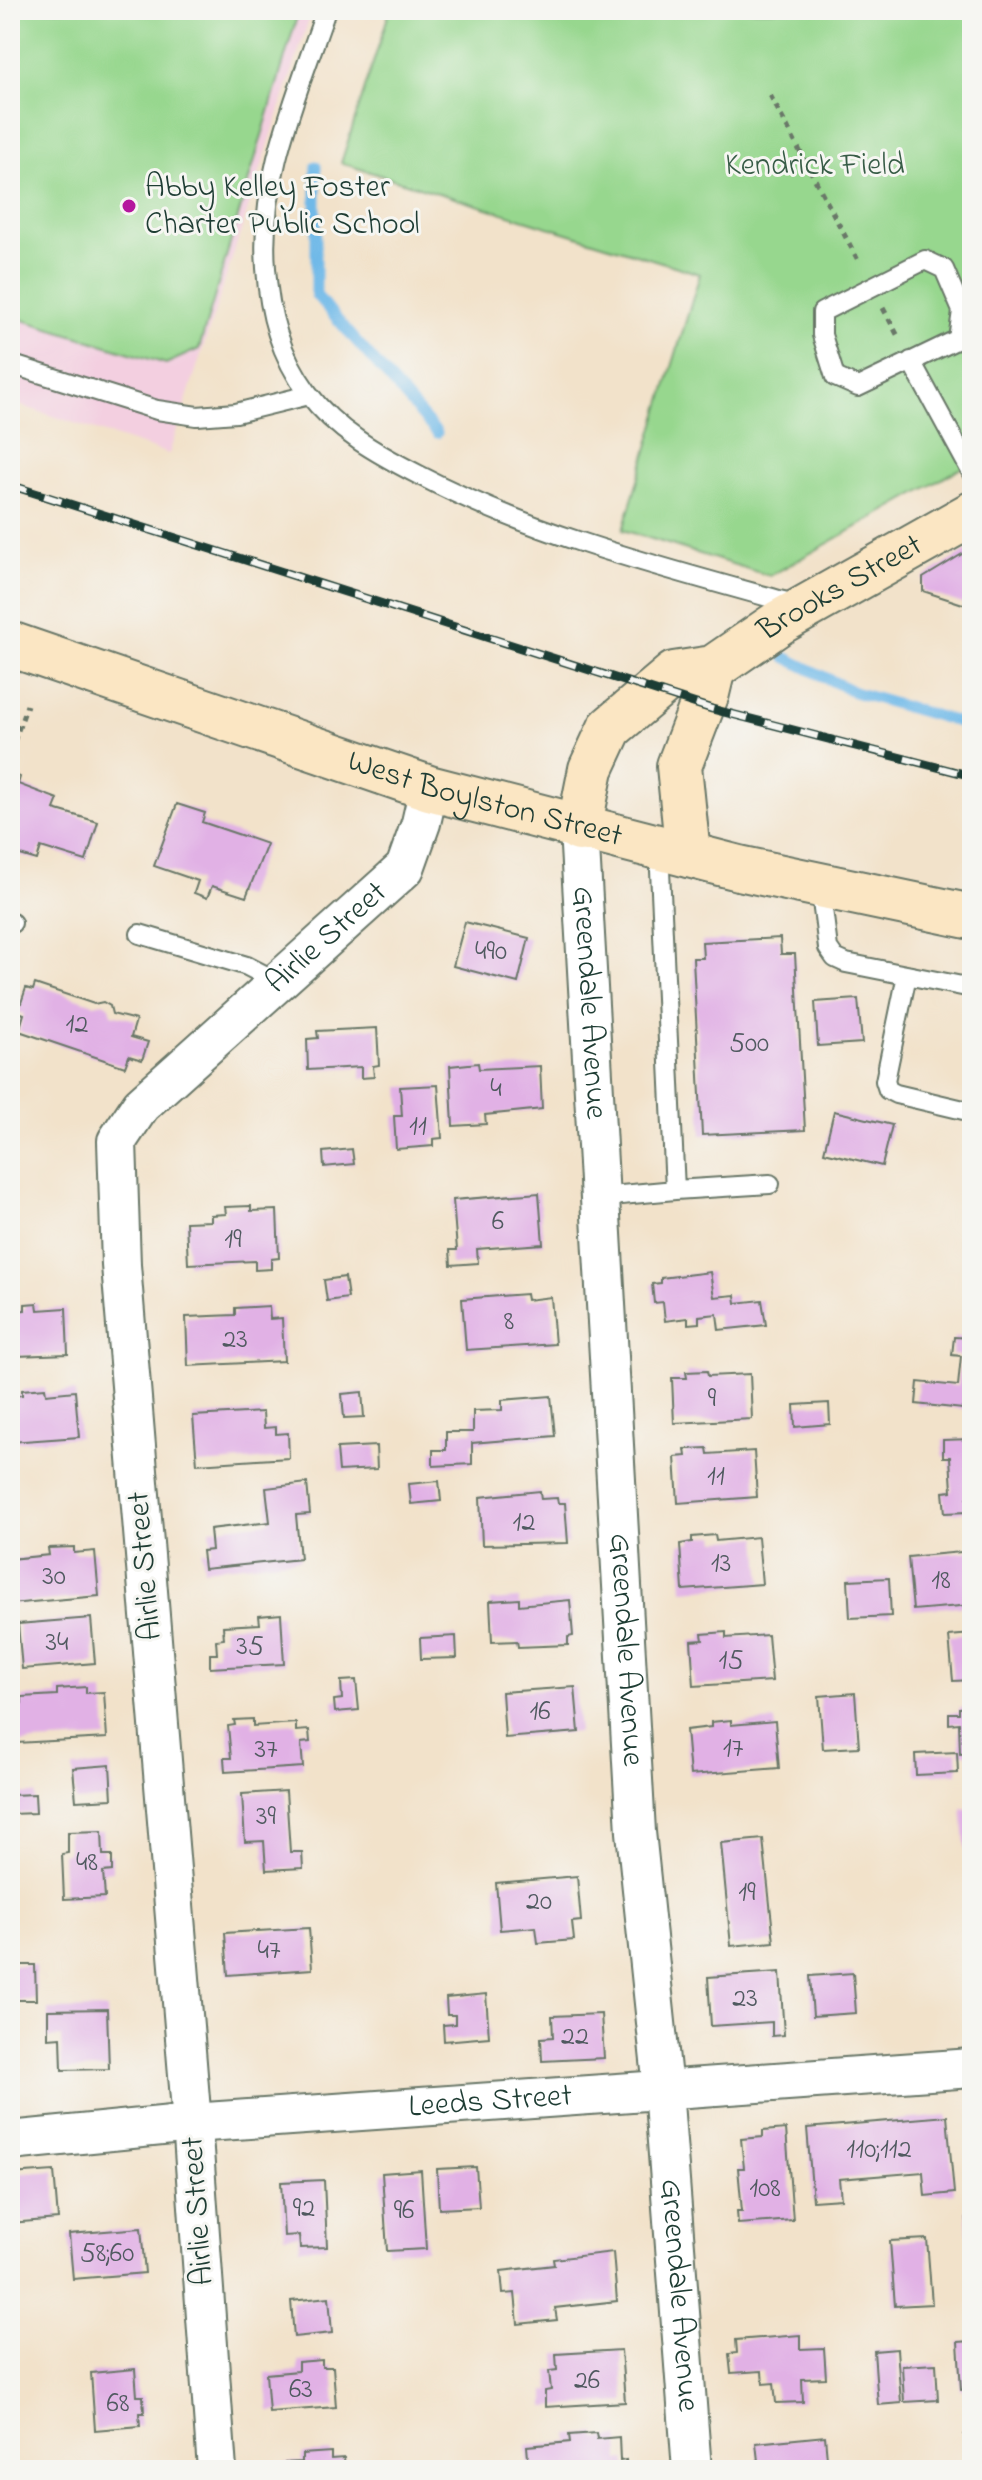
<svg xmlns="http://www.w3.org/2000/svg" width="982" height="2480" font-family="'Indie Flower',sans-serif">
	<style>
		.built { fill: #f3cfe0 }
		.green { fill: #97d78e; stroke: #5b8a61; stroke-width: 2 }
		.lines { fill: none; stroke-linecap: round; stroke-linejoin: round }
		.stream { stroke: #70b9e8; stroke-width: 11 }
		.building { fill: #e1b1e5 }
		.lane-casing { stroke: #697768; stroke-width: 22 }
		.street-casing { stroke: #697768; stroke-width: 42 }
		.secondary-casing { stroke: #697768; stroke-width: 48 }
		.path { stroke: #697768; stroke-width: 5; stroke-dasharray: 6 6; stroke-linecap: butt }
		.lane { stroke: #fff; stroke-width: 18 }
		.street { stroke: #fff; stroke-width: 38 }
		.secondary { stroke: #fbe6c3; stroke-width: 44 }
		.rail-casing { stroke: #1f3d34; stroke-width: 9 }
		.rail { stroke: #f6f6f2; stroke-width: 6; stroke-dasharray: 18; stroke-linecap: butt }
		.poi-dot { fill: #b5179e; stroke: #f6f6f2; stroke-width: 3 }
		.labels { text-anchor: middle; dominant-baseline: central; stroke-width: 6; stroke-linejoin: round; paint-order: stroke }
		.number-label { font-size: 28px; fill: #505a60 }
		.park-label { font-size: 32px; fill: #375c46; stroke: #f6f6f2 }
		.poi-label { font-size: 32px; fill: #1f3d34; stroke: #f6f6f2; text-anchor: start }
		.street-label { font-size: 32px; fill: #1f3d34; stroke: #f6f6f2 }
	</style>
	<rect width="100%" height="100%" fill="#f6f6f2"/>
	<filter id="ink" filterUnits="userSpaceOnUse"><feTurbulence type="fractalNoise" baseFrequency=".0125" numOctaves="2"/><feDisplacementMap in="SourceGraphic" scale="16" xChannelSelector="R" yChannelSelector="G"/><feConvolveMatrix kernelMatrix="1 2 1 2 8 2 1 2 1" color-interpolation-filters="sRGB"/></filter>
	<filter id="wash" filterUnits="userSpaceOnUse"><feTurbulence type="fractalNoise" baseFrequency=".006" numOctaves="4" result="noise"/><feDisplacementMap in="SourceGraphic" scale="32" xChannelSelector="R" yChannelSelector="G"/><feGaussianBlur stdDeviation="1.8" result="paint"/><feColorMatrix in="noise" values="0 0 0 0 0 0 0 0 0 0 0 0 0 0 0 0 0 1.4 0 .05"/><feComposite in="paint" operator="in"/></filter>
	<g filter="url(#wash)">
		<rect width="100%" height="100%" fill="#f2e2ca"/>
		<path class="built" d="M10,10H312L169,454L10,402Z"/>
		<path class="green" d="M10,10H299L199,349L166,364L10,316Z
			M390,10H972V462L770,576L623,530L700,274L341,163Z"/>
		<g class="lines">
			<path class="stream" d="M316,166V295L437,433
				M785,657L854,692L972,726"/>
		</g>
		<g id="blocks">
			<path class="building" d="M972,548V607L923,591V578Z
				M10,773L20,777L18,784L58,799L54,809L98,822L86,861L41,847L37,860L10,852Z
				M177,804L205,813L202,822L267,844L246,897L212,886L207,898L194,893L198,881L154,866Z
				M465,922L529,938L518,983L453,966Z
				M780,938L781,954H795L805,1130L702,1135L693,958H703L702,942Z
				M35,984L94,1004L103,1002L110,1006L112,1014L136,1020L131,1037L148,1042L142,1060L129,1056L125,1067L19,1031L24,1014L18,1012L26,988L33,990Z
				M858,999L862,1043L818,1046L815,1002Z
				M377,1028L379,1065L373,1066L374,1077L361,1078V1067L308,1070L307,1039L318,1038L317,1031Z
				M478,1063L479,1069L540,1066L542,1109L485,1115L486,1124L453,1126L450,1066Z
				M438,1085L442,1138L433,1139V1146L396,1149L394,1116H402L400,1087Z
				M834,1111L892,1125L882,1166L824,1152Z
				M352,1149L354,1164L324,1167L323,1152Z
				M539,1193L543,1244L477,1249L478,1263L451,1265L450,1250H457L453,1200Z
				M251,1206V1211L277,1210L279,1258L271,1259V1269L255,1270V1261L188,1264L186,1222L211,1221V1215L226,1214L225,1207Z
				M710,1272L714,1297L735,1295L736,1303L762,1300L766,1325L719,1330L717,1314L699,1316V1323L688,1324V1318L665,1321L663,1302L654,1303L652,1284L661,1283V1278Z
				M345,1277L348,1298L327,1301L324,1280Z
				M526,1294L527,1300L551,1297L555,1344L466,1350L462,1299Z
				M37,1303L38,1310L66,1308L68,1354L16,1356V1362H10V1311L25,1310V1304Z
				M269,1306L270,1319L282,1318L284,1361L188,1366L186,1317L235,1315V1308Z
				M954,1337L972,1338V1410L916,1404L918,1382L958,1386L961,1356L952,1355Z
				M707,1371L708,1376L750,1374L752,1419L674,1423L672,1378H687L686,1372Z
				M45,1388L46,1394L75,1391L79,1437L10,1442V1396L22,1395V1390Z
				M362,1392L364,1417L344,1418L342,1394Z
				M551,1396L555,1436L472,1443V1464L433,1466V1450H446V1432H473V1411L502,1410V1400Z
				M829,1403L830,1424L795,1427L794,1405Z
				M263,1412L264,1428L276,1427V1434L288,1433L289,1458L197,1464L193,1416Z
				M972,1439V1498H967L968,1512L945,1513L943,1492L952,1491L950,1457H943V1440Z
				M376,1446L377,1469L339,1471L337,1448Z
				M707,1448L708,1454L754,1451L757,1497L678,1503L675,1457L686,1456L685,1449Z
				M439,1481L441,1501L411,1504L409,1484Z
				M307,1483L310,1514L296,1515L300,1559L204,1569L202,1551L212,1550L210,1529L270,1522L266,1488Z
				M540,1491L541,1499L557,1498L558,1503H565L568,1543L482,1545L480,1497Z
				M715,1535L716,1541L758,1537L762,1584L683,1590L680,1544L692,1542V1537Z
				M74,1547V1553L95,1551L99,1596L10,1604V1559L49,1555L48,1548Z
				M972,1551V1605L913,1610L908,1557Z
				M889,1578L891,1616L850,1618L848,1580Z
				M519,1599V1605L570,1600L573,1636L568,1637V1645L518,1647L517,1641L492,1642L490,1601Z
				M281,1614L284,1664L210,1668V1654H217L216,1640L224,1639L223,1626L260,1624L259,1616Z
				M91,1618L95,1663L22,1669L18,1624Z
				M726,1632V1638L768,1635L772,1681L694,1686L691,1641L703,1640L702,1634Z
				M972,1634V1680L953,1681L949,1636Z
				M456,1636L457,1658L421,1659L420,1638Z
				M356,1680L359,1710L335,1712L334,1700L342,1699L341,1681Z
				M86,1687V1693L104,1692L107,1738L16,1743L13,1704L22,1703V1697L57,1695V1689Z
				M575,1687L579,1732L505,1738L502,1692Z
				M855,1693L859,1747L823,1749L819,1696Z
				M972,1707V1753L960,1754L959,1723L949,1724V1713H959V1708Z
				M253,1719V1726L296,1723V1731L309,1730L310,1742L301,1743L303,1767L225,1772L224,1758H231L228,1726L235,1725L234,1720Z
				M731,1720V1725L775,1721L779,1768L690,1775L686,1730L711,1727V1722Z
				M957,1752L958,1773L916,1775L915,1754Z
				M110,1765L112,1799L76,1801L73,1768Z
				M286,1791L290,1852H302L303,1868L266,1870L264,1841L245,1842L242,1794Z
				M35,1794L36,1813L11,1814V1795Z
				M972,1808V1854L966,1855L962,1809Z
				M102,1831L103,1855H112V1871L103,1872L105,1897L64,1899L62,1854L68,1853V1832Z
				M763,1839L774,1942L731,1946L721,1843Z
				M577,1876L581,1921L572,1922L574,1940L538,1943L536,1927L500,1930L496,1883Z
				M309,1928L312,1969L228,1975L225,1933Z
				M10,1965H35L36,2000H10Z
				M967,1965H972V2002L969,2003Z
				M780,1972L784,2035L772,2036V2022L711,2026L708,1977Z
				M853,1973L856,2013L813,2016L810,1976Z
				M486,1994L489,2037L444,2041L443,2025L455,2024V2015H447L446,1998Z
				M107,2009L109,2069L62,2070L61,2037L48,2038V2010Z
				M601,2014L604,2058L542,2061L541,2038L553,2037L552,2016Z
				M947,2116L954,2193L925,2196L923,2172L839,2179L841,2199L813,2201L807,2128Z
				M786,2129L793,2220L738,2224L737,2211H742L738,2168H744L741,2139L763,2137V2131Z
				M476,2167L479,2207L439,2209L437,2169Z
				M421,2170L426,2249L387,2251L382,2173Z
				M54,2171L58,2219L10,2223V2174Z
				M324,2180L327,2247L300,2248L299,2235L284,2236L281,2182Z
				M972,2210V2237H968L966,2211Z
				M141,2228L145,2273L73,2279L69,2234Z
				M927,2239L932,2304L895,2306L890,2241Z
				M613,2252L617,2301L555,2308L557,2320L518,2324L515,2293L503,2294L501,2271L554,2265L553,2259Z
				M329,2297L332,2333L294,2337L291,2301Z
				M800,2335V2349L824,2348L826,2378L802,2379L803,2402L776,2403L774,2383L763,2384L762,2371L731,2373L729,2354L737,2353L736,2340Z
				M972,2341V2389L961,2390L958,2342Z
				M897,2349L901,2403L878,2405L874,2351Z
				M621,2350L625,2402L545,2407V2391L551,2390L549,2371L557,2370L556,2354Z
				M322,2360V2367H333L336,2407L269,2412L266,2374L298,2371V2362Z
				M936,2364L938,2400L904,2402L902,2366Z
				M135,2369L137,2396H143L144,2413H139L140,2426L95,2430L91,2373Z
				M596,2433L597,2439L619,2437L620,2461L626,2460L627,2470H529L527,2446L570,2442L569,2435Z
				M972,2434V2470H966L964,2435Z
				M825,2436L828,2470H759L756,2443Z
				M331,2452V2459L344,2458L345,2470H284V2463L302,2462V2454Z"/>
		</g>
	</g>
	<g filter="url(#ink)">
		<use href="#blocks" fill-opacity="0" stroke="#697768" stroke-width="2"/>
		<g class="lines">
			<defs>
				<path id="lane" d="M326,10C298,93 259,178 266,268C269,314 280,355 308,393C336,431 378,454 419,475C538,537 668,569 797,605
					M925,260L944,269L962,311L958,339L858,387L835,377L822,335V312Z
					M911,361L972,473
					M10,364L157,410L197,416L236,413L309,395
					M659,849L675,1190L770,1184
					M820,886L828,948L835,958L846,963L972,988
					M10,923H12
					M140,934L247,966L278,982
					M907,975L885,1081L888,1090L896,1094L972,1112
					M600,1197L675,1190"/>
				<g id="street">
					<path id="s1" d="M579,829L636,1832L663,2089L692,2470"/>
					<path id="s2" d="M10,2141L192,2123L972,2068"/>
					<path id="s3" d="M217,2470L192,2123L121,1265L117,1141L141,1105L405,868L421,823L429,788"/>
				</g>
				<g id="secondary">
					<path id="s4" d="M10,644L429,788L739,868L972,917"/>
					<path id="s5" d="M579,829L591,769L610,728L674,674L713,668L780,622L972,514"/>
					<path d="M688,855L679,766L707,693L713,668"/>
				</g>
			</defs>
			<use href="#lane" class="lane-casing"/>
			<use href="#street" class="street-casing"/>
			<use href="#secondary" class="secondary-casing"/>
			<path class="path" d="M956,10L972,22
				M770,95L860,264
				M883,308L899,338
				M10,753L27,705"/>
			<use href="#lane" class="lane"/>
			<use href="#street" class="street"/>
			<use href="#secondary" class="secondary"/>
			<defs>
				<path id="rail" d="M10,485L712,709L972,776"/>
			</defs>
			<use href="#rail" class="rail-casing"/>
			<use href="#rail" class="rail"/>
		</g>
	</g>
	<circle class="poi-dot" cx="129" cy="206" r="8"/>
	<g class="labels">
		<g class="number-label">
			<text x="491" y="952">490</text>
			<text x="77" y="1025">12</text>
			<text x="749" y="1044">500</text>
			<text x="496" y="1089">4</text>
			<text x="418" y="1127">11</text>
			<text x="498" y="1222">6</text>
			<text x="233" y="1240">19</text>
			<text x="509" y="1322">8</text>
			<text x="235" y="1340">23</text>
			<text x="712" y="1399">9</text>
			<text x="716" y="1477">11</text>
			<text x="524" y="1523">12</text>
			<text x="721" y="1564">13</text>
			<text x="54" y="1577">30</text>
			<text x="941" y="1581">18</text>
			<text x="57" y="1643">34</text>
			<text x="250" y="1647">35</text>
			<text x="731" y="1661">15</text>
			<text x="540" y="1712">16</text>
			<text x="733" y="1749">17</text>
			<text x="266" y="1750">37</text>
			<text x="266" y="1817">39</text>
			<text x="87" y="1863">48</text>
			<text x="747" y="1893">19</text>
			<text x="539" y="1902">20</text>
			<text x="269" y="1951">47</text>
			<text x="745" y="1999">23</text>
			<text x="575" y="2037">22</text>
			<text x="879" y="2150">110;112</text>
			<text x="765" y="2189">108</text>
			<text x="304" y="2209">92</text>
			<text x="404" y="2211">96</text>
			<text x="107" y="2254">58;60</text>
			<text x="587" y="2381">26</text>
			<text x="301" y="2390">63</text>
			<text x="118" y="2404">68</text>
		</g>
		<g class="park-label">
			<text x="815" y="166">Kendrick Field</text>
		</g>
		<g class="poi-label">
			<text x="145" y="188">Abby Kelley Foster<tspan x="145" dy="37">Charter Public School</tspan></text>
		</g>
		<g class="street-label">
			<text stroke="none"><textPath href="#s5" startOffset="380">Brooks Street</textPath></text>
			<text stroke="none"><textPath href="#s4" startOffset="500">West Boylston Street</textPath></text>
			<text stroke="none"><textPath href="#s3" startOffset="1626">Airlie Street</textPath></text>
			<text stroke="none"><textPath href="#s1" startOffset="174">Greendale Avenue</textPath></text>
			<text transform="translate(146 1566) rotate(-95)">Airlie Street</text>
			<text stroke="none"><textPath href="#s1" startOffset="822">Greendale Avenue</textPath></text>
			<text stroke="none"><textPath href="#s2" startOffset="482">Leeds Street</textPath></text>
			<text transform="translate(199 2211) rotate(-94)">Airlie Street</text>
			<text stroke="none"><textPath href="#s1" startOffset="1470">Greendale Avenue</textPath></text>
		</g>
	</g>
	<rect width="982" height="2480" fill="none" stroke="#f6f6f2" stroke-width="40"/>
</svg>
